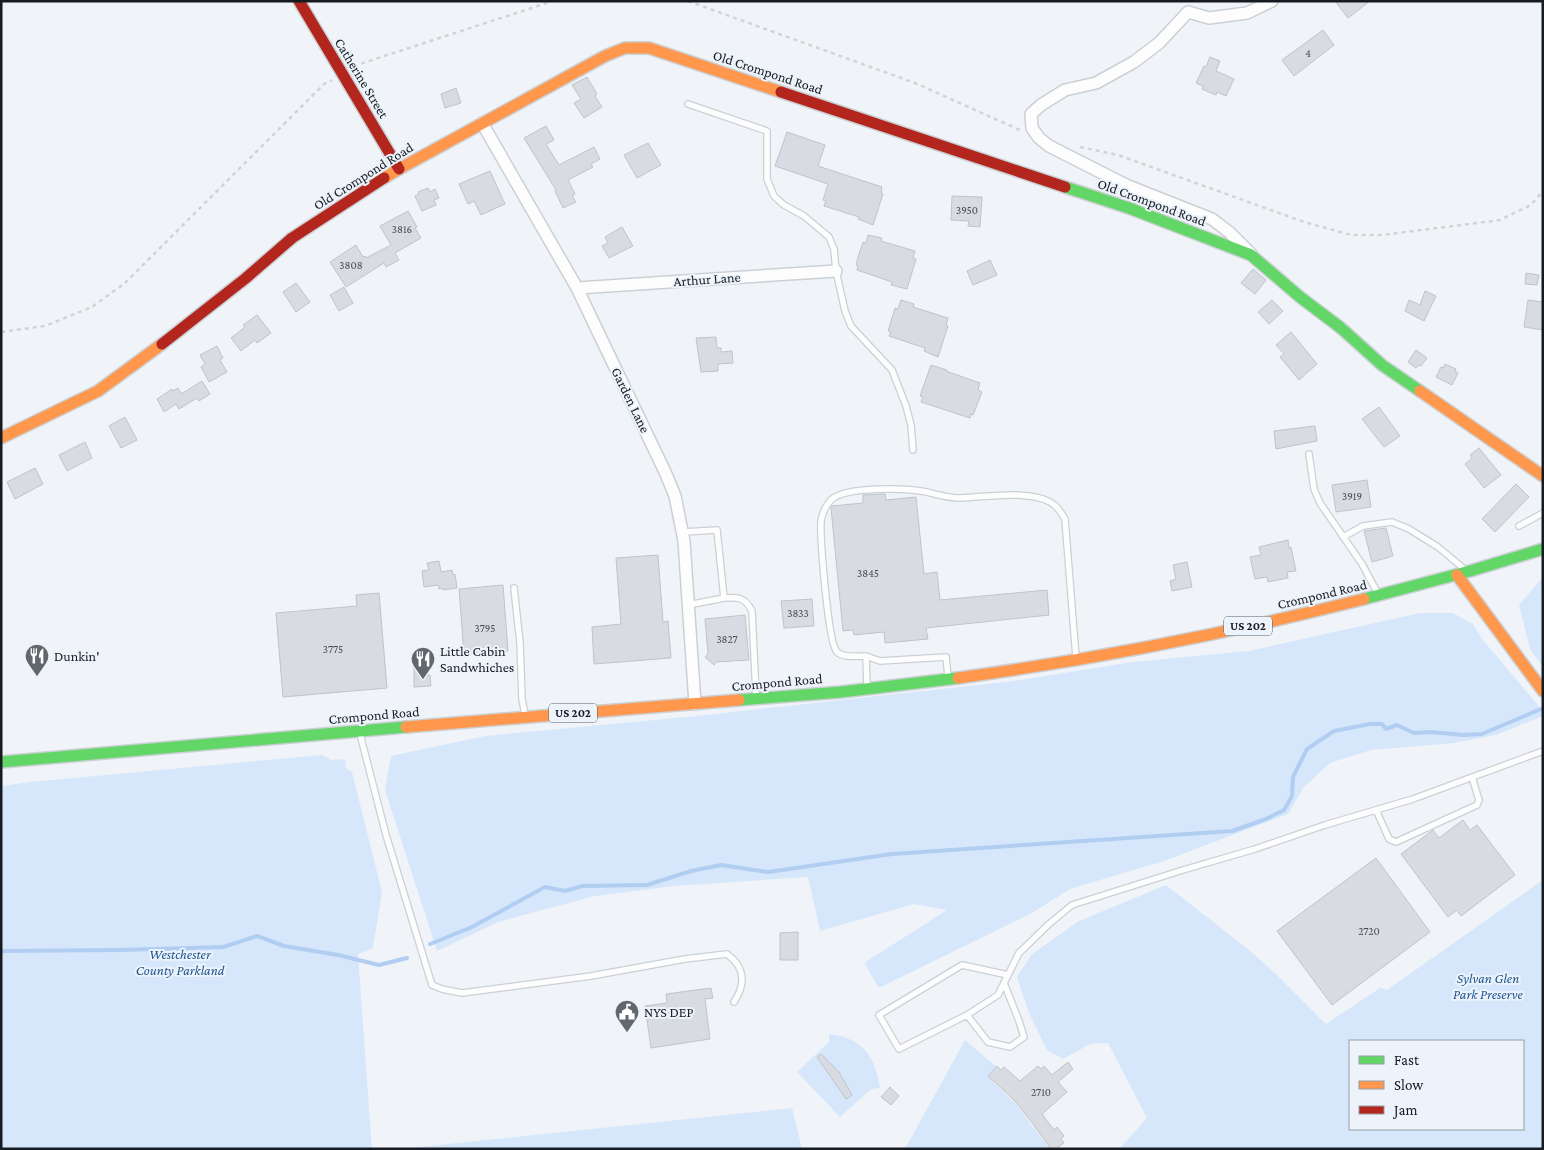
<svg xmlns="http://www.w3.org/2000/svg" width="1544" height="1150" font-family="'Crimson Pro',serif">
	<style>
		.green { fill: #d6e7fb; fill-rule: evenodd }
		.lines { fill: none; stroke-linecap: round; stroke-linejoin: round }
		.stream { stroke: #b1cef2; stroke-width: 4 }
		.building { fill: #d8dce2; stroke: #c0c4c9 }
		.lane-casing { stroke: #cbd0d5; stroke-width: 8 }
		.street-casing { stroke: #cbd0d5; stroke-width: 14 }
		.fast-casing { stroke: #cbd0d5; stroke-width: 14 }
		.slow-casing { stroke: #cbd0d5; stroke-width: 14 }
		.jam-casing { stroke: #cbd0d5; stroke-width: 14 }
		.path { stroke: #d2d3d4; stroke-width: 2.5; stroke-dasharray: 4 4; stroke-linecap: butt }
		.lane { stroke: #fdfdfe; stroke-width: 5.5 }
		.street { stroke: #fdfdfe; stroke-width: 11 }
		.fast { stroke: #63d668; stroke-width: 11 }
		.slow { stroke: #ff974d; stroke-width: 11 }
		.jam { stroke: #b3261e; stroke-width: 11 }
		.labels { text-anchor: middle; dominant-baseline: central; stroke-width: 4; stroke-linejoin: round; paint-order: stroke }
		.number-label { font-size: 11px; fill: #464b52 }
		.shield { fill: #edf3fb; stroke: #565c63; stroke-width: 1 }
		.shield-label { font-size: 12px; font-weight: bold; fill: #161b22 }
		.street-label { font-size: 14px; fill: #161b22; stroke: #edf3fb }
		.poi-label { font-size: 14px; fill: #161b22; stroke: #edf3fb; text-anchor: start }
		.park-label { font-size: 14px; font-style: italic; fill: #1e5590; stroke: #edf3fb }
	</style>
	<rect width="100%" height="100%" fill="#f0f4f8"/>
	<path class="green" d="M1543,577V667L1530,649L1519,605Z
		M1420,613H1453L1473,624L1482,639L1543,711V716L1496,735L1454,743L1371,750L1330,763L1304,787L1288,814L1164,861L1070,889L1032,913L879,988L864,963L947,910L914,904L820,931L808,877L675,886L595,896L498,922L437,951L385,790L391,756L485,736L697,716L1014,681L1132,662L1249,651Z
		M322,755L331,760L345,759L346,768L352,772L382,892L373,948L358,954L372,1149H1V786L30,782Z
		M1543,880V1149H1119L1147,1118L1108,1043L1090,1044L1063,1059L1047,1050L1029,1013L1017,977L1032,954L1079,921L1166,885L1249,950L1277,975L1326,1024L1380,988L1387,990ZM1523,1041V1129H1350V1041Z
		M829,1034C836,1035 843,1036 849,1039C870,1048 877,1067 880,1088L871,1089L840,1117L797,1072L829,1042Z
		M965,1040L998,1068L990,1079L1014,1102L1050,1149H905Z
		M792,1108L802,1149H401Z"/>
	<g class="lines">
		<path class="stream" d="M430,944L472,927L545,887L565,891L582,886L647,885L691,871L721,865L768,872L892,854L1232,831L1266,819L1284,810L1292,796L1293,777L1307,749L1334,731L1370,724H1382L1386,729L1397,725L1414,733L1431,732L1463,735L1482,734L1541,709
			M1,951L121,950L223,947L257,936L284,946L338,955L379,965L407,958"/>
	</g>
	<path class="building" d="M1335,1H1370L1348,18Z
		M1323,30L1334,45L1294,76L1282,60Z
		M1210,57L1220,61L1216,71L1234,79L1226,96L1217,92L1216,95L1202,89L1203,86L1196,83L1204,66L1206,67Z
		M587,77L597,94L595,96L602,107L584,118L574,103L581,99L572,85Z
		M456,88L461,103L445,108L441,94Z
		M546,126L554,140L546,144L559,165L594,147L600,159L591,164L593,167L568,180L575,194L572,196L576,202L563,208L555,191L556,190L524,138Z
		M787,132L825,145L818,166L882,187L881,193L883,194L873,225L858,219L859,217L824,206L826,201L823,200L828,184L775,166Z
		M648,143L661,165L637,178L624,155Z
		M490,171L505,204L481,215L474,201L468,204L459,184Z
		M428,188L430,192L435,189L439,198L434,200L436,205L422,211L415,196L419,194L418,192Z
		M952,196L982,197L980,227L968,226L969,221L951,220Z
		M408,211L417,227L415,228L421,238L395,253L399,260L386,267L384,263L346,287L330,262L356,245L363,257L365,256L366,258L391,245L380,226Z
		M622,227L633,246L609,258L602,246L608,243L605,237Z
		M868,235L882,238L881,241L915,251L913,258L916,259L907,289L891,285L892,282L857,270L858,266L856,265L858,257L863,242L866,243Z
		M990,260L997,275L973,285L967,271Z
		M1253,269L1266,280L1255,294L1241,283Z
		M1526,273L1539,275L1537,285L1525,284Z
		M296,283L310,302L296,312L283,292Z
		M344,287L353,303L339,311L330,295Z
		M1425,291L1436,296L1424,321L1405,311L1409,300L1420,305Z
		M901,300L914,304L913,307L948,318L946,325L948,326L938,357L924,351L925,348L889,336L891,332L888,331L895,308L898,309Z
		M1272,300L1283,311L1269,324L1258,312Z
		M1528,300L1543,302V330L1524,327Z
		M257,315L271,333L257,343L255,340L241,351L231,338L245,327L243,325Z
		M1291,332L1317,364L1299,380L1280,357L1284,354L1276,345Z
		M716,337L717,348H721V352L732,351L733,363L718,364V371L701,372L696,338Z
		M217,346L223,358L220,360L227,372L209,382L201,367L205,364L200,355Z
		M1416,350L1427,358L1421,366L1419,365L1416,368L1408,362Z
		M1445,364L1456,369L1455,371L1458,373L1452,385L1436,377L1441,367L1443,368Z
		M931,365L947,370L946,371L980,383L978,390L982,392L973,415L971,414L970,418L921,402L923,397L920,396Z
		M202,381L210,394L199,401L197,398L179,409L176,404L164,412L157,399L172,389L173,391L178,388L181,394Z
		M1379,407L1400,436L1384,447L1362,419Z
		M125,417L137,440L121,448L109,426Z
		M1315,426L1317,441L1276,449L1274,431Z
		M85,442L92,458L67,471L59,455Z
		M1479,448L1501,475L1484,488L1465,464L1472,458L1470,455Z
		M35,468L43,484L15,499L7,482Z
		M1367,480L1371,507L1336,512L1332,485Z
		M1516,484L1529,497L1495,532L1482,519Z
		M885,494L886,500L916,497L924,574L937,572L940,600L1047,590L1049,615L926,628L928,639L885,643L884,632L854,635L853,630L843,631L831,508L832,506L863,503V495Z
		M1386,528L1393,556L1372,562L1364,531Z
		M1288,540L1289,548L1291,547L1296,571L1287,572L1288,578L1268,582L1267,577L1255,579L1250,557L1261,555L1259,547Z
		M658,555L663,622L668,621L671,658L594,664L592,627L621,624L616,558Z
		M439,561L441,572L452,570L453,575L455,574L457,588L443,590V588L439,589L438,585L424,587L422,571L429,570L427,563Z
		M1187,562L1192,587L1172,591L1170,581L1176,579L1173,565Z
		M503,585L508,651L464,654L459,589Z
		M379,593L387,688L283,697L276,613L357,606L356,595Z
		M812,599L814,626L784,628L781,601Z
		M745,615L749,660L716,662L714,665L705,657L708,654L705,619Z
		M414,662H425L426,676L430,675L431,686L414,687Z
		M1463,820L1470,830L1477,825L1515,875L1461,916L1457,910L1448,917L1401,854L1433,830L1439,838Z
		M1376,858L1430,932L1332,1005L1277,931Z
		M798,932V960H780V933Z
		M711,988L713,998L705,999L710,1039L651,1048L645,1006L667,1003L666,994Z
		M821,1054L839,1072L852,1095L846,1099L817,1057Z
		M1068,1062L1073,1069L1058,1082L1067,1092L1042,1114L1054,1130L1057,1127L1064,1136L1061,1139L1064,1143L1055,1149H1051L1033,1124L1014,1100L988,1076L997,1066L1001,1070L1004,1067L1020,1081L1038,1066L1041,1069L1044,1066L1052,1075Z
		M890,1087L899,1096L891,1105L881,1097Z"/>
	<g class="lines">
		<defs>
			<path id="lane" d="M688,104L767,131V179L774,196L784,205L804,216L829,237L834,249L836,271L845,311L851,326L892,370L906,406L911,425L913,450
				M1309,454L1314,489L1320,503L1362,564L1377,592
				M1519,526L1543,513
				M683,532L717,530L724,598L688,605
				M1343,537L1363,526L1392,522L1409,529L1438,547L1462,567
				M514,588L520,643L522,699L525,715
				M724,598C738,597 745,597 752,611L756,695
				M866,656L880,661L946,657L948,676
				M867,685L866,656C857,656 843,658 837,652C828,643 820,538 821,521C822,514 826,505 831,500C845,486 907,488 927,492C938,495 948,498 960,498C987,497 1017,491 1043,499C1055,503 1059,509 1065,519L1076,658
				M360,734L386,835L432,985L442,989L462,993L591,976L685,959L727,954C745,967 746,984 734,1002
				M1376,810L1389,839L1396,842L1477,805L1479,800L1472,777
				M1008,975L962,965L879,1015L899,1049L967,1015L998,995L1019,953L1049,924L1072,905L1183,870L1255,849L1325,825L1413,799L1543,751
				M967,1015L988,1042L1010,1047L1024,1037L1019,1021L1004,983"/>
			<path id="street" d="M1188,12L1159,43L1134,62L1096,83L1065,90L1041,105L1031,114L1032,128L1039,138L1049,146L1126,185L1212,219L1229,232L1251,254
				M1188,12L1209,18L1247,13L1272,1
				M482,123L577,288L666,474L675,496L684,541L695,704
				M577,288L836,271"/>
			<path id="fast" d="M1065,187L1129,208L1251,255L1300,297L1341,328L1382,365L1420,391
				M1364,599L1470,571L1543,549
				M739,700L841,692L958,678
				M1,762L406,727"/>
			<path id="slow" d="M384,178L399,169L605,56L625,48H649L781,92
				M1420,391L1543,476
				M1,438L98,391L162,344
				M1457,575L1543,691
				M958,678C1095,659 1230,633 1364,599
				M406,727L739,700"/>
			<path id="jam" d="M299,1L399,169
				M781,92L1065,187
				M162,344L246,278L292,238L384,178"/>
		</defs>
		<use href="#lane" class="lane-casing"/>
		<use href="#street" class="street-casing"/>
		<use href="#fast" class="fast-casing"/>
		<use href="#slow" class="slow-casing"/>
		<use href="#jam" class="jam-casing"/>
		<path class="path" d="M688,1L915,83L1022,131
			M354,67L360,64L553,1
			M1080,147L1118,155L1304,222L1351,235H1382L1500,220L1531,205L1543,191
			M1,332L45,326L92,307L125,283L324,84L332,80"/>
		<use href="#lane" class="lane"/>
		<use href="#street" class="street"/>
		<use href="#fast" class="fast"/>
		<use href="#slow" class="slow"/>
		<use href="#jam" class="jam"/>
	</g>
	<defs>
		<symbol id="restaurant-pin" viewBox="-11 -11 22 30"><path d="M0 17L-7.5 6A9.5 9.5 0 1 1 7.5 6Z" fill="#62676d" stroke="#edf3fb"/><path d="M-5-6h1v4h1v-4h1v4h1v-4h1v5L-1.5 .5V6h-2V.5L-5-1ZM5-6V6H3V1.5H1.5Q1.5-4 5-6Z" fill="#fff"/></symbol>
		<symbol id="civic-pin" viewBox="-11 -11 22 30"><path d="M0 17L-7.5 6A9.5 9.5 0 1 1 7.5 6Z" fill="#62676d" stroke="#edf3fb"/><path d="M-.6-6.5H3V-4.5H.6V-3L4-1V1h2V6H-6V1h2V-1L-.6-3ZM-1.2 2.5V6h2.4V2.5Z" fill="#fff"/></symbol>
	</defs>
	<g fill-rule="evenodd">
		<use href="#restaurant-pin" x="23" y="642" width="28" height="38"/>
		<use href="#restaurant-pin" x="409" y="645" width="28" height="38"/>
		<use href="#civic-pin" x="613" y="998" width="28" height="38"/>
	</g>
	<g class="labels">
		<g class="number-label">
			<text x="1308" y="53">4</text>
			<text x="967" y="210">3950</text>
			<text x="402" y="229">3816</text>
			<text x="351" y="265">3808</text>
			<text x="1352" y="496">3919</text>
			<text x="868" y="573">3845</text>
			<text x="798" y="613">3833</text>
			<text x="485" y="628">3795</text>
			<text x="727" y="639">3827</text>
			<text x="333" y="649">3775</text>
			<text x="1369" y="931">2720</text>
			<text x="1041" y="1092">2710</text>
		</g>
		<g class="shield">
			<rect x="1224" y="616.5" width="48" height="19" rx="4"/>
			<rect x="549" y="703.5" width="48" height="19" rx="4"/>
		</g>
		<g class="shield-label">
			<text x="1248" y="626">US 202</text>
			<text x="573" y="713">US 202</text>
		</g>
		<g class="street-label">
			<text transform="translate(768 72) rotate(18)">Old Crompond Road</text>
			<text transform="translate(362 78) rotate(59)">Catherine Street</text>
			<text transform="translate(363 176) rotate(-32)">Old Crompond Road</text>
			<text transform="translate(1152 202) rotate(20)">Old Crompond Road</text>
			<text transform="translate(707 279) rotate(-4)">Arthur Lane</text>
			<text transform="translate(631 400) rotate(64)">Garden Lane</text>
			<text transform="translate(1322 594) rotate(-13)">Crompond Road</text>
			<text transform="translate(777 682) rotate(-5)">Crompond Road</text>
			<text transform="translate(374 715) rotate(-5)">Crompond Road</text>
		</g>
		<g class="poi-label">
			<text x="440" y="651">Little Cabin<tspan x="440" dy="16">Sandwhiches</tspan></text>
			<text x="54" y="656">Dunkin'</text>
			<text x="644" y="1012">NYS DEP</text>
		</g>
		<g class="park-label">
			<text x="180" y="954">Westchester<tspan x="180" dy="16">County Parkland</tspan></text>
			<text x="1488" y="978">Sylvan Glen<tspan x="1488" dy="16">Park Preserve</tspan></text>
		</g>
	</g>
	<rect width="1544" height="1150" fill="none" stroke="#161b22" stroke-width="5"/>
	<rect x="1349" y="1040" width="175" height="90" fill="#edf3fb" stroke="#979da4"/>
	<rect x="1359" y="1056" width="25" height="8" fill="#63d668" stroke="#979da4"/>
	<text x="1394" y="1065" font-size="15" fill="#161b22">Fast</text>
	<rect x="1359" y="1081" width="25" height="8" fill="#ff974d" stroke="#979da4"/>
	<text x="1394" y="1090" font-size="15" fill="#161b22">Slow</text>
	<rect x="1359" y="1106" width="25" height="8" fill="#b3261e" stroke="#979da4"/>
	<text x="1394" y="1115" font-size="15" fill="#161b22">Jam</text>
</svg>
